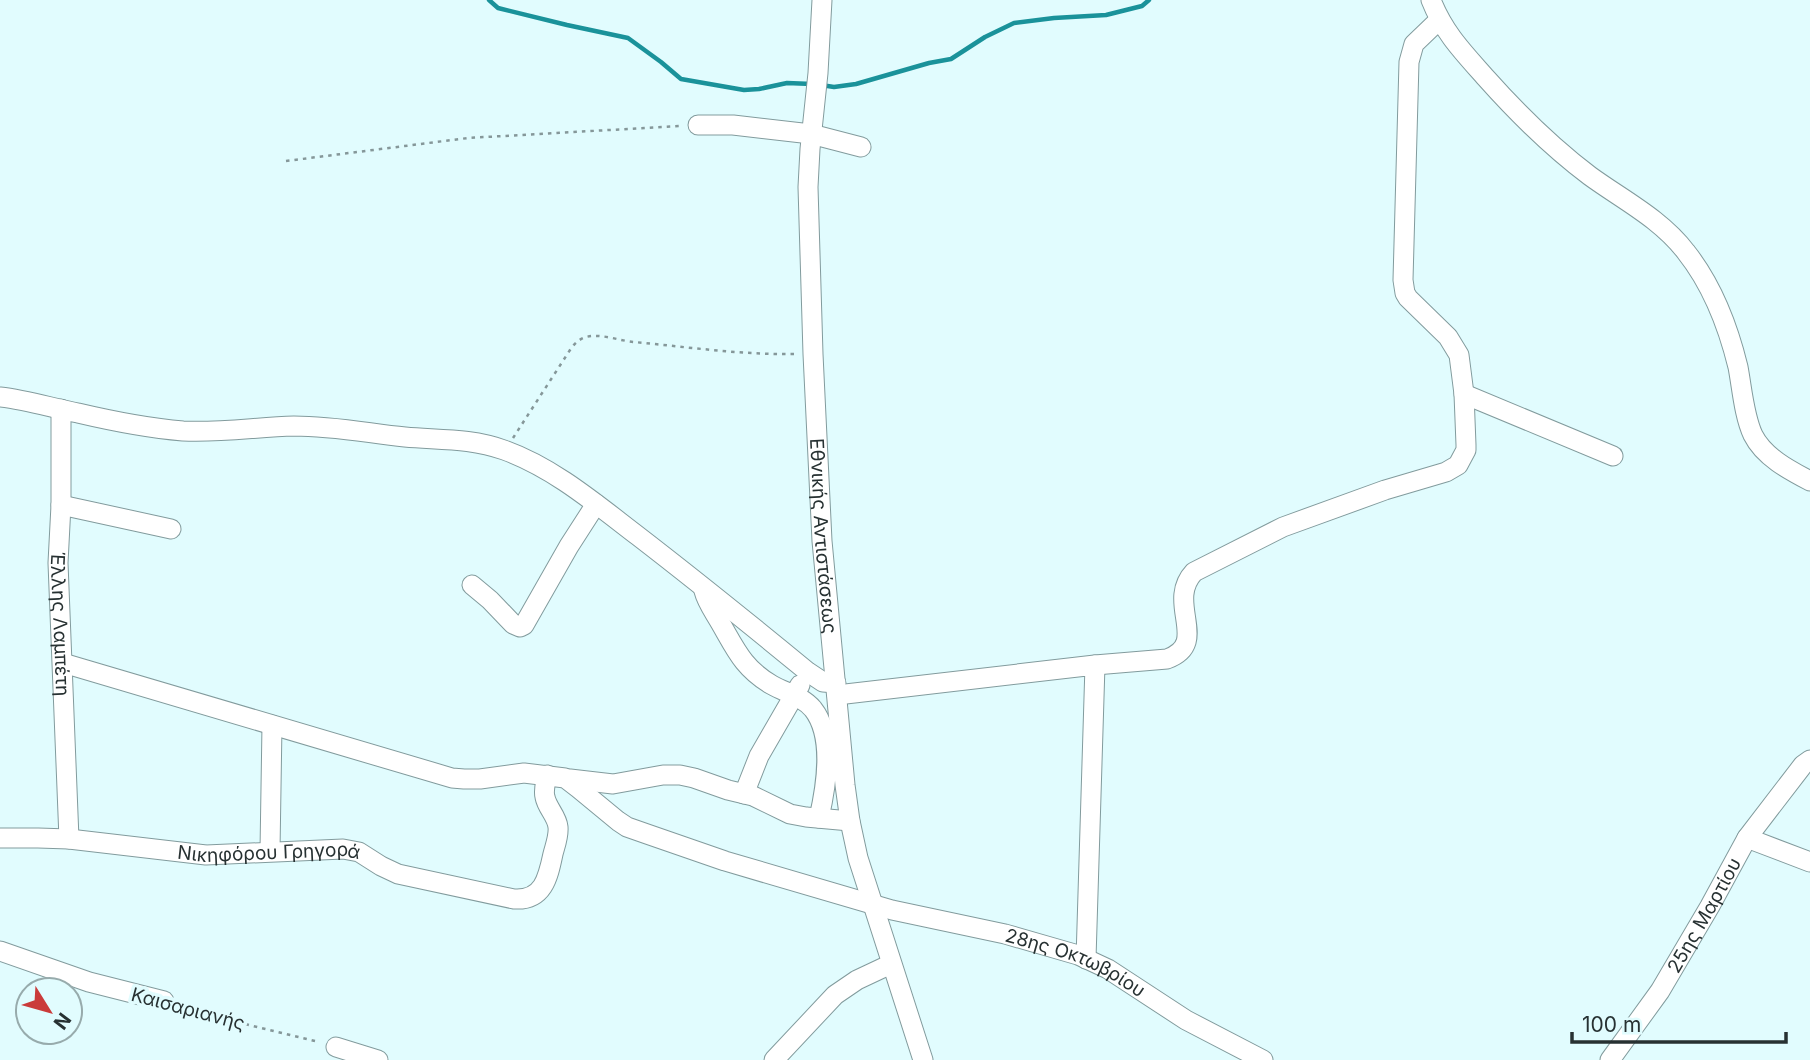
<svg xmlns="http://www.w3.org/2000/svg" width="1810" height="1060" font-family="Inter,sans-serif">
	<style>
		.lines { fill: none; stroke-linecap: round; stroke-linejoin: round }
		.stream { stroke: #1a929a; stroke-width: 4.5 }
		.minor-casing { stroke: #829b9d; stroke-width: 21 }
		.path { stroke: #859799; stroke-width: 2.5; stroke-dasharray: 3.5 5; stroke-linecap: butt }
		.minor { stroke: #fff; stroke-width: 19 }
		.labels { text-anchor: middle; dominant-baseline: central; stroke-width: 7; stroke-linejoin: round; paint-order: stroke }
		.street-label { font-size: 19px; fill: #273132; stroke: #e1fcfe }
	</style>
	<rect width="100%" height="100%" fill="#e1fcfe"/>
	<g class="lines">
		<path class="stream" d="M489,0L498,8L567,25L628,38L661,62L681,79L744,90L759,89L787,83L812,84
			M821,85L834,87L856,84L929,63L951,59L985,37L1014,23L1054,18L1106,15L1142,6L1149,0"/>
		<defs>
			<g id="minor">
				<path id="s1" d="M822,0L818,73L810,149L808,187L813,354L822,541L845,785L850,821L858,858L923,1060"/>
				<path d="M1431,0C1444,33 1463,52 1486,78C1519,115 1550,146 1590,176C1623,200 1661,219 1686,252C1713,286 1728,326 1738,367C1742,388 1744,416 1753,435C1764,457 1789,470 1810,481"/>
				<path d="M698,125H733L811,134L861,147"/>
				<path d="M1464,394L1613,456"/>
				<path d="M0,397C27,400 52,408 78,413C112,421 147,428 183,431C220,433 257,427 294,426C333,426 367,433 405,437C439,440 471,438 504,450C554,468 596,504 638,536C695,580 752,626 808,672L823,682L836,683"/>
				<path id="s2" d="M61,409V505L58,563L69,839"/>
				<path d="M61,505L171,529"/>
				<path d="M472,585L490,600L513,624L520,627L524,625L569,546L596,504"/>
				<path d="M704,591C707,603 715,613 721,624C736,650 744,669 772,685C786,693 802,696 813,709C835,737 826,787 819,818"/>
				<path id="s3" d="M63,663L452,778L464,779H480L524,773L565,778L578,788L618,821L627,827L647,834L725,861L892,910L1005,934L1078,955L1108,969L1186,1020L1263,1060"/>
				<path d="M1095,665L1167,659C1211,643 1165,603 1194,572L1283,527L1385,490L1446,472L1458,465L1466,450V445L1464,394L1459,355L1448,337L1408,298L1405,293L1403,280L1409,62L1414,44L1439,20"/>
				<path d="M837,695L1095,665L1086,959"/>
				<path d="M570,779L613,784L663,775H680L694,778L728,790L753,796L790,814L806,817L850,821"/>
				<path d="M744,794L759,756L800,685"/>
				<path id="s4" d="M0,838H38L69,839L206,855L343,849L359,852L381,866L398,874L514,899C543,901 548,878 553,854C555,846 559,836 558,827C557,816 547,808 545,797C543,790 546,782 547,775"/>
				<path d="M1747,838L1810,862"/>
				<path d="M270,851L272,725"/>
				<path d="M0,951L89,982L164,1001"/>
				<path d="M336,1047L378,1060"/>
				<path d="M774,1060L835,995L857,980L891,964"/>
				<path id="s5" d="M1610,1060L1660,991L1710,906L1747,838L1803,765L1810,760"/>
			</g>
		</defs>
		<use href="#minor" class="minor-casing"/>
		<path class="path" d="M286,161L468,138L680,126
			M513,438L570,350C574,344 579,339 586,337C601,333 620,341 634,342C688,347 742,355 795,354
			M180,1006L249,1025L319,1042"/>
		<use href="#minor" class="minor"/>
	</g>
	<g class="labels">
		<g class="street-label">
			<text stroke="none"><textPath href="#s1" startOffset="537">Εθνικής Αντιστάσεως</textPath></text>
			<text stroke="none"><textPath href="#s2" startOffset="215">Έλλης Λαμπέτη</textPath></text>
			<text stroke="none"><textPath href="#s4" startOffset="270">Νικηφόρου Γρηγορά</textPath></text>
			<text stroke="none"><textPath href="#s5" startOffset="173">25ης Μαρτίου</textPath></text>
			<text stroke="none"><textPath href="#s3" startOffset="1068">28ης Οκτωβρίου</textPath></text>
			<text transform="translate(188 1009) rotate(15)">Καισαριανής</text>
		</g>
	</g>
	<g transform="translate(49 1011) rotate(127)"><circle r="33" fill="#e1fcfe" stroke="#97abac" stroke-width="2"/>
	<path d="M0-5L12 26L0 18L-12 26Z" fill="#ca3b3a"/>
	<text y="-10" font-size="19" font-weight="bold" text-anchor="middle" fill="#273132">N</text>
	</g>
	<path d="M1572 1032v10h214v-10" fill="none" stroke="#273132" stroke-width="3.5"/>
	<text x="1582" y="1032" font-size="21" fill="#273132" stroke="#e1fcfe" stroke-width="5" paint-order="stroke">100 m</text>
</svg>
